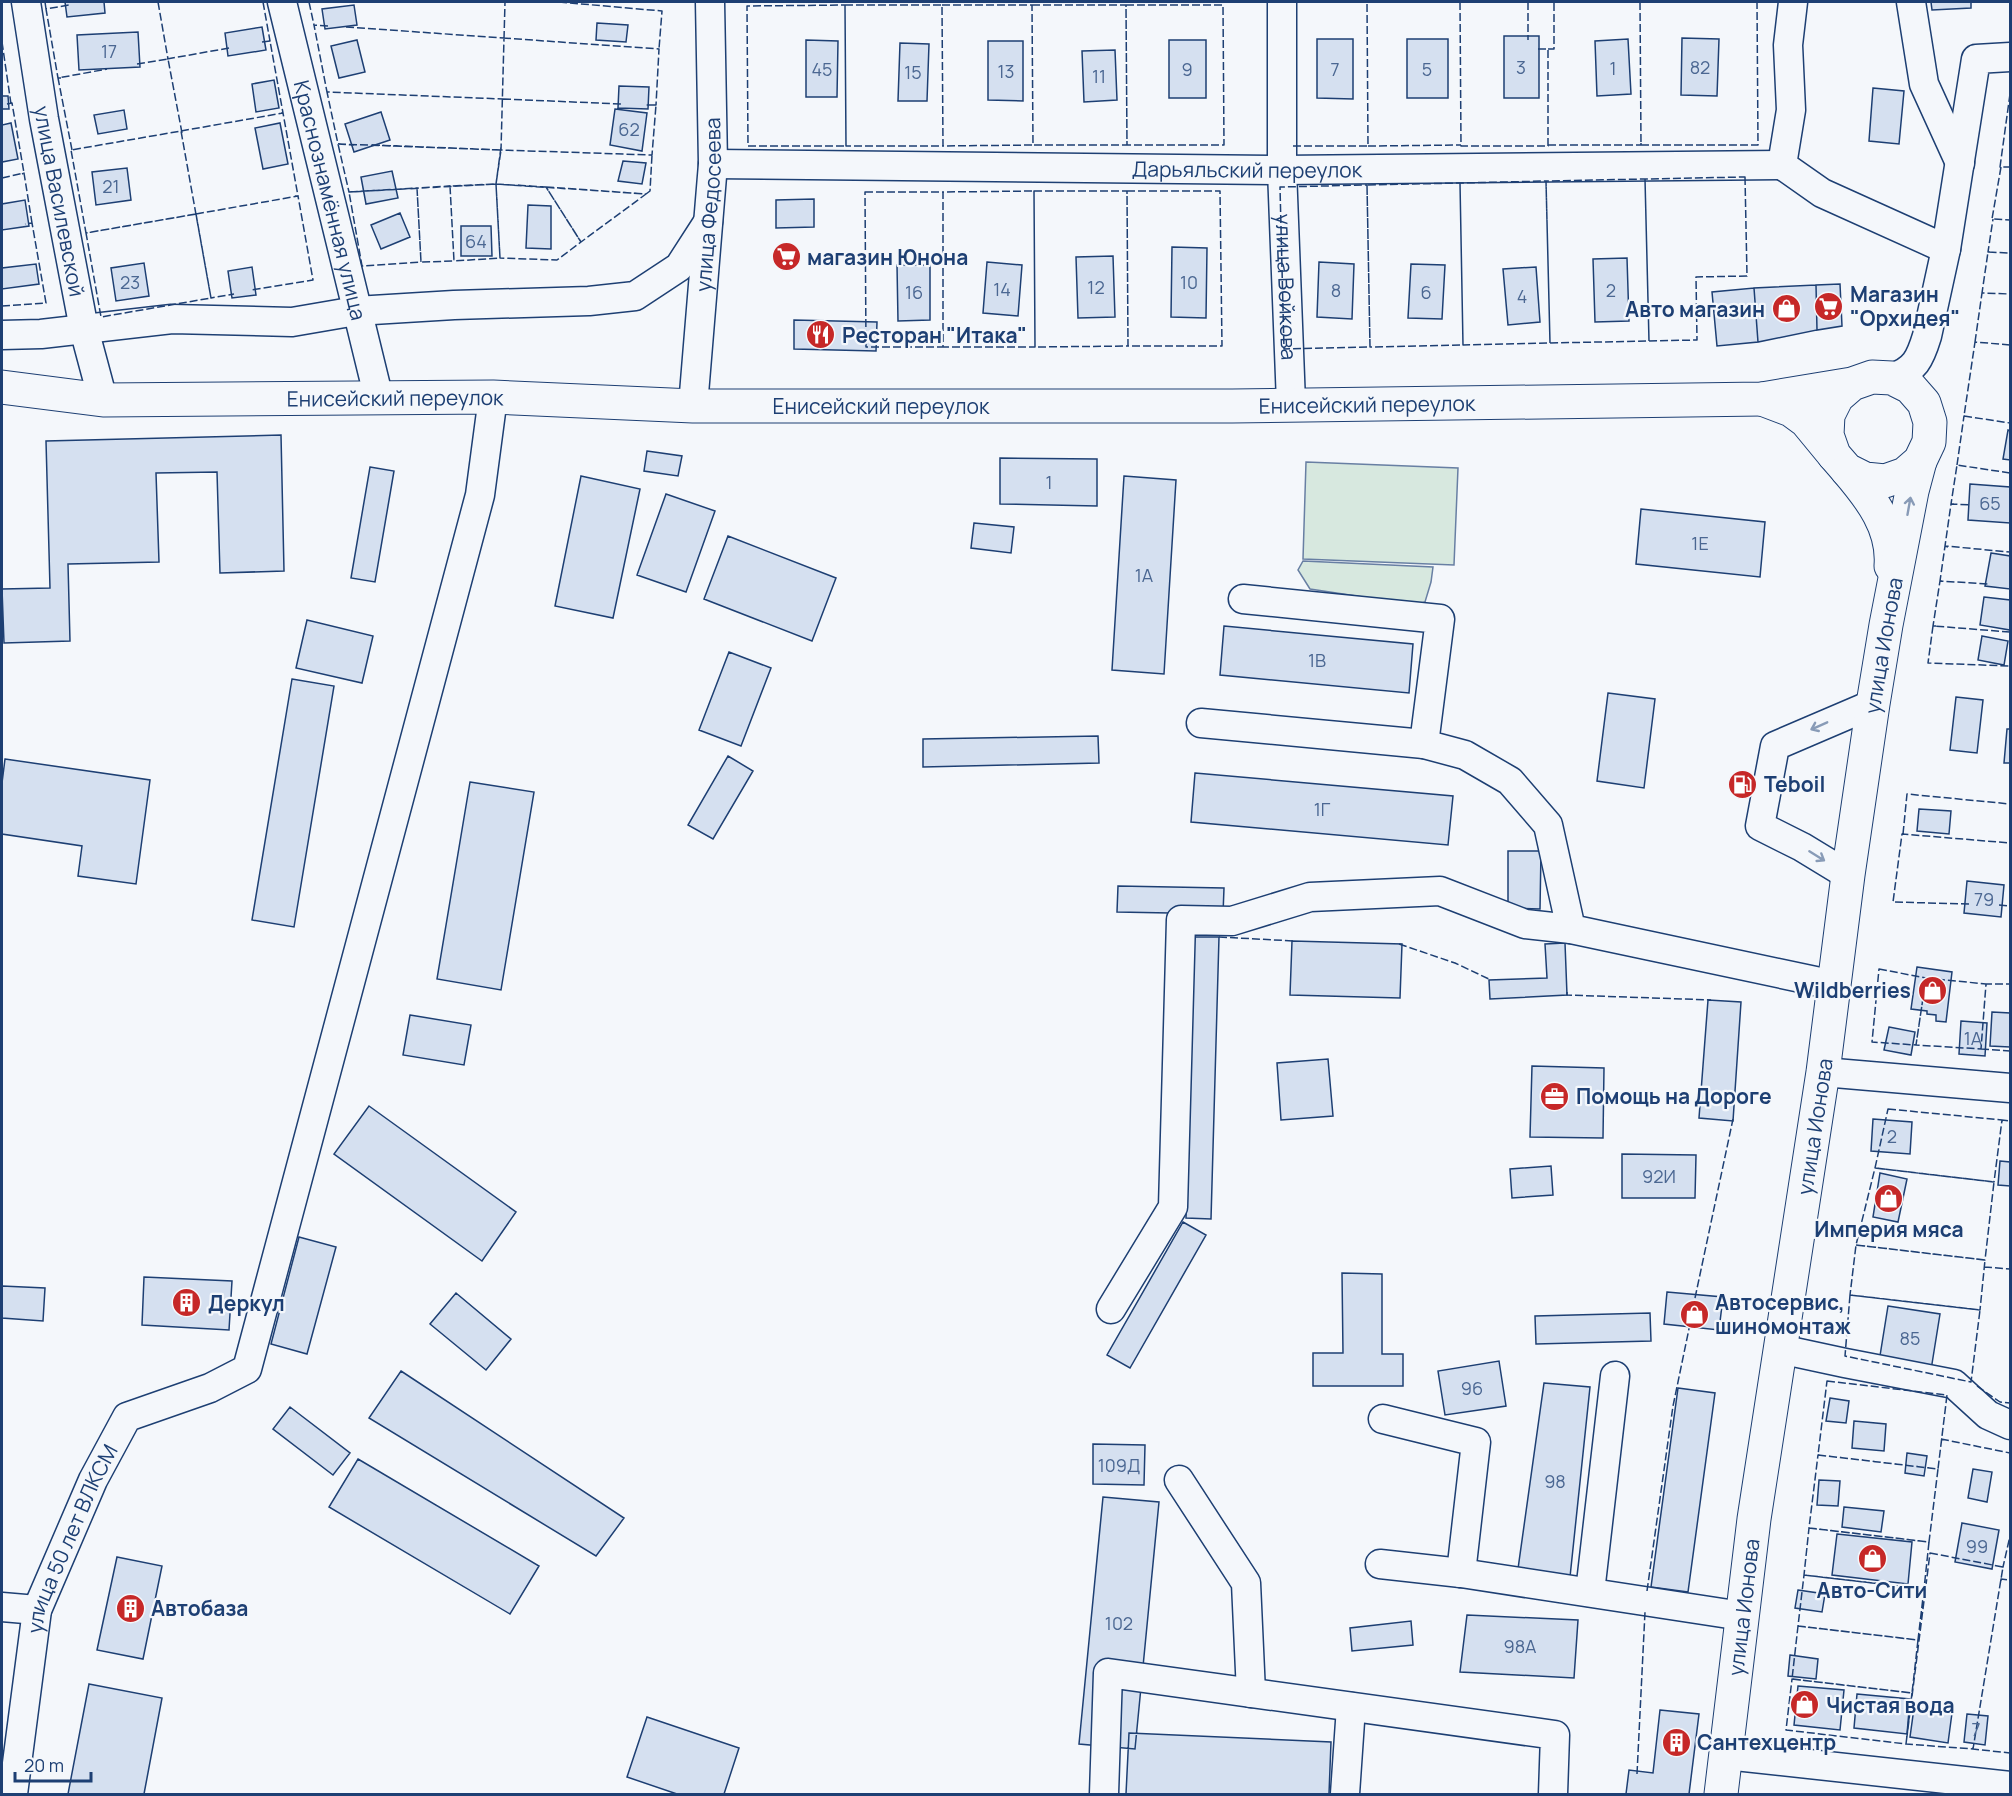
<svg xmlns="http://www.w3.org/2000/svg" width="2012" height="1796" font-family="Manrope,sans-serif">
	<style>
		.green { fill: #d7e8df; stroke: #687fa3; stroke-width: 1.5 }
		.building { fill: #d5e0f0; stroke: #1d3f73; stroke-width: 1.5 }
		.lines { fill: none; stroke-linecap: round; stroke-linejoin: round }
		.minor-casing { stroke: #1d3f73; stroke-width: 31 }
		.major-casing { stroke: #1d3f73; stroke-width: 35 }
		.minor { stroke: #f4f7fb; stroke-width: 28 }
		.major { stroke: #f4f7fb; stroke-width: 33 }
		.fence { stroke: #1d3f73; stroke-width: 1.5; stroke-dasharray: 8 3; stroke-linecap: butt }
		.oneway { stroke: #889bb7 }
		.labels { text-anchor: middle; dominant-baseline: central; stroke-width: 4.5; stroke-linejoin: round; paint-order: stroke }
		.number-label { font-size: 18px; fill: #4b6792 }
		.street-label { font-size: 21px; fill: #1d3f73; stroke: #f4f7fb }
		.poi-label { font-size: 21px; font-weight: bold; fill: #1d3f73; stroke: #f4f7fb; text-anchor: start }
	</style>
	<rect width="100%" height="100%" fill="#f4f7fb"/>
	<path class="green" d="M1306,462L1458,468L1454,565L1303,559Z
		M1303,561L1433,567L1431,582L1425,602L1416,605L1310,589L1298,570Z"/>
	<path class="building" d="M65,2H104L105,13L67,17Z
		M1931,2H1971V8L1932,10Z
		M354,5L357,25L325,29L322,9Z
		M597,23L628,25L626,42L596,40Z
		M262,27L266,50L228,56L225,33Z
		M138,32L140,67L79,70L77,35Z
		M1504,36H1539V98H1504Z
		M1682,38L1719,39L1717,96L1681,95Z
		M1317,39H1353V99L1317,98Z
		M1407,39H1448V98H1407Z
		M1628,39L1631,94L1597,96L1595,41Z
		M357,40L365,72L339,78L331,46Z
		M806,40L838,41L837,97H806Z
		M1169,40H1206V98H1169Z
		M988,41H1023V101L988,100Z
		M900,43L929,44L927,101H898Z
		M1115,50L1117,100L1084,102L1082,51Z
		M274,80L279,108L256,112L252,84Z
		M619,86L649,87L648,109L618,108Z
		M1873,88L1904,91L1899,144L1869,141Z
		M2,96H8L9,109H2Z
		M615,109L647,113L642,151L610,145Z
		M124,110L127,129L98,134L94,115Z
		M381,112L390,140L354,152L345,124Z
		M11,123L18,159L2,162V125Z
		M280,123L288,164L263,169L255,128Z
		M623,161L646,163L642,184L618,181Z
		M127,168L131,200L96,205L92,172Z
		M392,171L398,198L366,204L361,177Z
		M814,199V227L776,228V200Z
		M25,200L29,226L2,230V204Z
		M528,205L551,206V249L526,248Z
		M400,213L410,237L381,249L371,225Z
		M461,226H491L492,256H461Z
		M1172,247L1207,248L1206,318L1171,317Z
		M1113,256L1115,317L1078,318L1076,257Z
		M1627,258L1629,321L1595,322L1593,259Z
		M987,262L1022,265L1018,316L983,313Z
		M1319,262L1354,264L1352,319L1317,317Z
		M144,263L149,296L116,301L111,268Z
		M36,264L39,284L2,289V268Z
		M1411,264L1445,265L1442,319L1408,318Z
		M897,265H930V320L898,321Z
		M252,267L256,295L232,298L228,271Z
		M1536,267L1540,322L1508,325L1503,269Z
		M1840,284L1842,326L1817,330L1816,285Z
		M1816,285L1817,330L1758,342L1754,288Z
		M1754,288L1758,342L1717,346L1712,292Z
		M794,320L877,322L876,351L794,349Z
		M2008,430L2010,431V460L2003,459Z
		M281,435L284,571L220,573L217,472L156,473L159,562L68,564L70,641L4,643L2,589L50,588L46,441Z
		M647,451L682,456L678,476L644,471Z
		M1000,458L1097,459V506L1000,504Z
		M370,467L394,471L375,582L351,578Z
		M581,476L640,489L613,618L555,606Z
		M1124,476L1176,480L1164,674L1112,670Z
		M1970,484L2010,487V523L1968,520Z
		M666,494L715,511L686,592L637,575Z
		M1641,509L1765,522L1760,577L1636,564Z
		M974,523L1014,527L1011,553L971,548Z
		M728,536L836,578L812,641L704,599Z
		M1991,553L2010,556V589L1985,586Z
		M1984,597L2010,600V630L1980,625Z
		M307,620L373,636L362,683L296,668Z
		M1224,626L1413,644L1409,693L1220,675Z
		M1982,636L2008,641L2004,665L1978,660Z
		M729,652L771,668L741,746L699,730Z
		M292,679L334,686L294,927L252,920Z
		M1608,693L1655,699L1644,788L1597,781Z
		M1956,697L1983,700L1977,753L1950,750Z
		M2007,729H2010V763H2004Z
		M1098,736L1099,763L923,767V739Z
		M728,756L753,771L713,839L688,825Z
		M5,759L150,780L136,884L78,876L82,846L2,834V783Z
		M1195,773L1453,796L1448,845L1191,822Z
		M470,782L534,792L501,990L437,979Z
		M1919,809L1951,811L1949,834L1917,831Z
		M1508,851H1541L1540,909L1508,908Z
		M1967,881L2004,885L2001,917L1964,913Z
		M1118,886L1224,888L1223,914L1117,912Z
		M1194,937H1219L1211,1219L1186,1218Z
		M1292,941L1402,944L1400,998L1290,995Z
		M1565,943L1567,995L1490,999L1489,980L1547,978L1545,944Z
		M1917,967L1952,972L1946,1022L1936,1021V1015L1927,1014V1011L1911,1009Z
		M1708,1000L1741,1002L1733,1121L1699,1118Z
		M1992,1012L2010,1013V1047L1990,1046Z
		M410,1015L471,1025L464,1065L403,1055Z
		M1961,1021L1987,1023L1985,1056L1959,1054Z
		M1889,1027L1915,1032L1911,1055L1884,1050Z
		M1328,1059L1333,1116L1281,1120L1277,1063Z
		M1532,1066L1604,1068L1603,1138L1530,1137Z
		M369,1106L516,1212L482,1261L334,1154Z
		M1873,1119L1912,1122L1910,1154L1871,1151Z
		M1622,1154L1696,1155L1695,1198H1622Z
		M2000,1161L2010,1162V1186L1998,1185Z
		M1551,1166L1553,1195L1512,1198L1510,1169Z
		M1880,1173L1907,1179L1898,1222L1873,1217Z
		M1183,1222L1206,1235L1130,1368L1107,1355Z
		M299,1237L336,1247L307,1354L271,1344Z
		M1342,1273L1382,1274V1354H1403V1386H1313V1353H1343Z
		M144,1277L232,1281L229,1330L142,1325Z
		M2,1286L45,1288L43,1321L2,1318Z
		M1667,1292L1723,1297L1719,1330L1664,1324Z
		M456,1293L511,1339L486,1370L430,1324Z
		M1888,1306L1940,1314L1931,1370L1879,1362Z
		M1650,1313L1651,1341L1536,1344L1535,1316Z
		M1499,1361L1506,1406L1445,1415L1438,1371Z
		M401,1371L624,1518L596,1556L369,1418Z
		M1544,1383L1590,1387L1570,1577L1517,1576Z
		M1678,1388L1715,1393L1688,1592L1651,1587Z
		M1830,1398L1849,1401L1846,1423L1826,1421Z
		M290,1407L350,1453L333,1475L273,1429Z
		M1854,1421L1886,1424L1884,1451L1852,1448Z
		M1093,1444L1145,1445L1144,1485L1093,1484Z
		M1907,1453L1927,1456L1924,1476L1905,1473Z
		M358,1459L539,1566L510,1614L329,1507Z
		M1973,1469L1992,1472L1987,1502L1968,1498Z
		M1819,1480L1840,1481L1838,1506L1817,1505Z
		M1103,1497L1159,1502L1135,1749L1079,1744Z
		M1844,1507L1884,1511L1881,1532L1842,1527Z
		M1962,1523L1999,1530L1992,1569L1955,1562Z
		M1837,1534L1912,1542L1908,1584L1832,1575Z
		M117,1557L162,1566L143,1659L97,1650Z
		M1798,1590L1825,1594L1822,1612L1795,1608Z
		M1467,1615L1578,1620L1574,1678L1460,1672Z
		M1411,1621L1413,1645L1352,1651L1350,1628Z
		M1790,1655L1818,1659L1816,1679L1788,1676Z
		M89,1684L162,1698L144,1794H68Z
		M1798,1686L1844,1690L1840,1730L1794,1725Z
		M1857,1694L1910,1699L1907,1734L1854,1728Z
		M1914,1708L1952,1713L1948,1743L1910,1737Z
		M1660,1710L1699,1714L1689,1794H1626L1629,1770L1653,1773Z
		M1967,1714L1988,1716L1985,1745L1964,1742Z
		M647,1717L739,1748L724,1794H677L627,1777Z
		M1129,1733L1331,1742L1329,1794H1126Z"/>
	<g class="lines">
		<defs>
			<g id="minor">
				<path id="s1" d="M26,2L44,119L84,329L103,400"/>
				<path id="s2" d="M282,2L379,399"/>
				<path id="s3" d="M1282,2V170L1291,403"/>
				<path d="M1793,2L1788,45L1791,110L1782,165L1822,193L1946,249"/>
				<path d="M1911,2L1924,84L1960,163"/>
				<path id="s4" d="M713,164L1282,170L1782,165"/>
				<path d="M2,335L41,334L172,319L292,322L356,311L454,305L589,301L635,296L679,267L708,222"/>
				<path d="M1892,378C1915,370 1920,359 1927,336L1946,249L1976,59L2010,57"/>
				<path id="s5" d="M693,406L713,164L710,2"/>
				<path d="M1243,599L1440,619L1424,744L1465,755L1510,781L1548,825L1571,929L1834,985"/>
				<path d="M1201,723L1424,744"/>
				<path d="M1848,875L1802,847L1760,826L1775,746L1873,704"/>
				<path d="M1823,1072L2010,1088"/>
				<path d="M1111,1309L1173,1207L1181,920L1232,921L1310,897L1440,891L1525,924L1571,929"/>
				<path d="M1780,1349L1845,1363L1954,1384L1988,1415L2010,1425"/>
				<path d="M1383,1419L1476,1442L1461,1573"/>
				<path d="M1179,1480L1246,1583L1251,1693"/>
				<path d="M1380,1564L1461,1573L1742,1616"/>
				<path d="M1590,1592L1615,1376"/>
				<path d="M2,1607L37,1610"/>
				<path d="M1726,1755L2010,1786"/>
				<path id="s6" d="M13,1794L37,1610L93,1480L127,1417L210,1388L247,1369L480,495L493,397"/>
				<path d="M1104,1794L1108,1673L1555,1735L1553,1794"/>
				<path d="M1345,1794L1351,1707"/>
			</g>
			<g id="major">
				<path id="s7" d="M2,387L103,400L493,397L693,406H1232L1762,399L1852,384L1872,377L1892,378L1910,387L1924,403L1930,422L1929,442L1920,461L1905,474L1885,481L1865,479L1847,470L1834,455L1827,435L1828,415L1837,397L1852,384"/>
				<path d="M1762,399L1791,410L1806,421L1834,455"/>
				<path d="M1847,470C1871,498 1894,528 1891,566"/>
				<path id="s8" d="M1721,1794L1754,1519L1823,1072L1848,875L1873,704L1886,625L1912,491L1920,461"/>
			</g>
		</defs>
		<use href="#minor" class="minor-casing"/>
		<use href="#major" class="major-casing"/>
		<use href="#minor" class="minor"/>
		<use href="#major" class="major"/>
		<path class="fence" d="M45,2L46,9L48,8
			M158,2L168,59
			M263,2L270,41H268
			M309,2L314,25
			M559,2L662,11L659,49
			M1460,2L1461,146H1548V49H1536
			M1528,2V40
			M1640,2L1641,145H1758L1757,2
			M845,5L846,146H748L747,6Z
			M845,5H942L943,146H846Z
			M942,5H1032L1033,145L943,146Z
			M1032,5H1126L1127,145H1033Z
			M1126,5H1223L1224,145H1127Z
			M328,26L314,25L327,92L503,99
			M346,27L504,38L501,150L652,155L656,105H645
			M503,38L659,49L656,105H653
			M504,39L505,2
			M2,42L11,104
			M262,42L270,41L283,113H281
			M1548,49H1554V2
			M167,59L229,48
			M137,64L168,59L182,133
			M61,78H58L46,9L69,5
			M329,92H327L338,144L354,145
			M2010,94L2000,167H2010
			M503,99L621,104
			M7,104L12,103L24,173L22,174
			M181,131L283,113L298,196H295
			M338,144L501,150L496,184L349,192Z
			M372,145L501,150
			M1548,145H1641V143
			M1293,146H1368L1367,2
			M1368,146L1461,145
			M501,147L496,184L646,194L650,191L652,155
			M72,150L58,78L107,69
			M2001,167L1992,219L2010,220
			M1745,177L1747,276L1696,277L1697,340L1649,341L1645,179Z
			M2,178L24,173L32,223L31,224
			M1645,179L1649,341L1550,343L1546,181Z
			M1546,181L1550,343L1463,345L1460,183Z
			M1460,183L1463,345L1370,347L1367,185Z
			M496,184L546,187L581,242L557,260L500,258Z
			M496,184L500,258L454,261L450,186Z
			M1367,185L1370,347L1284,349L1280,187Z
			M450,186L454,261L421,262L417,188Z
			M546,187L646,194L581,242Z
			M417,188L421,262L362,266L349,192Z
			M1034,191H1127L1128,346L1035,347Z
			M1034,191L1035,347H943V192Z
			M1127,191H1220L1222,346H1128Z
			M865,192H943V347H866Z
			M196,214L298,196L313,280L251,290
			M196,214L86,233L71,150L181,131L211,298L234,294
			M196,214L211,298L101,317L86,233Z
			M1990,252H1988L1993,219
			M1984,293H1982L1988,252L2010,253
			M2,306L46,303L32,223L25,224
			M1975,342L1982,293L2010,294
			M2010,345L1975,342L1964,416L2010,423
			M1957,465L1964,416H1965
			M1954,504H1951L1957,465L2010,473
			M1948,547L1945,546L1951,504L1971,505
			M1942,581H1940L1945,546L2010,552
			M1936,626H1933L1940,581L1988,584
			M2010,632L1933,626L1928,663L2010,666
			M1903,834L1907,794L2010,804
			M1969,904L1893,902L1902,834L2010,843
			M1999,905L2010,906
			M1219,937L1294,941
			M1399,944L1455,963L1491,980
			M1879,969L1926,978L1916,1045L1872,1042Z
			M1926,978L1986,984L1981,1049L1916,1045Z
			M1986,986V984H2010
			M1567,992V995L1711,1000
			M1981,1049L2010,1051
			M1888,1109L2002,1120L1994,1182L1875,1168Z
			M2002,1122V1120L2010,1121
			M1875,1168L1994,1182L1985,1260L1856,1245Z
			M1856,1245L1985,1260L1980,1310L1850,1295Z
			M1984,1267L2010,1269
			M1850,1295L1980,1310L1971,1382L1845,1356Z
			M1695,1298L1733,1119
			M1827,1381L1947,1395L1938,1469L1818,1455Z
			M1977,1386L2000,1402L2010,1403
			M1941,1439L2010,1453
			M1818,1455L1938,1469L1929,1542L1809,1528Z
			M1809,1528L1929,1542L1924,1589L1804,1575Z
			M1930,1553L2003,1567L1973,1749L1906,1744Z
			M2001,1567H2003L2010,1536
			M1804,1575L1924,1589L1918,1640L1798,1626Z
			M2001,1581V1579L2010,1580
			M1647,1591L1673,1406L1690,1324
			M1798,1626L1918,1640L1912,1693L1792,1679Z
			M1792,1679L1912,1693L1906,1744L1786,1730Z
			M1973,1747V1749L2010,1753
			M1637,1774L1645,1612"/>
	</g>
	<defs><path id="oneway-shaft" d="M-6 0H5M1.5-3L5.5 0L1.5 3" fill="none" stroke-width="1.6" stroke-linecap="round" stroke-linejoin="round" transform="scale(1.5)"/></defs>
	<g class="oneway">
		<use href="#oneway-shaft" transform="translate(1909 506) rotate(-80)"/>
		<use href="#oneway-shaft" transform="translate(1819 726) rotate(156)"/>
		<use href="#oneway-shaft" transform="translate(1817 856) rotate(32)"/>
	</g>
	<defs>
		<symbol id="supermarket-disc" viewBox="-11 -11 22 22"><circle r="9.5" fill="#c62828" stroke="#f4f7fb"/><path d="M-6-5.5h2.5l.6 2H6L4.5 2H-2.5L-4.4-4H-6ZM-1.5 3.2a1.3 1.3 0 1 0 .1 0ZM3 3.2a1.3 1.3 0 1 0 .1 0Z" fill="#fff"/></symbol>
		<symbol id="shop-disc" viewBox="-11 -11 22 22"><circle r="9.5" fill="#c62828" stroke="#f4f7fb"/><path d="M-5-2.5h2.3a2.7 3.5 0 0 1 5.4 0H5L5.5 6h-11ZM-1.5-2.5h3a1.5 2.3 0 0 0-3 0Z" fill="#fff"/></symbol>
		<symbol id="restaurant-disc" viewBox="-11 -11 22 22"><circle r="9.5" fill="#c62828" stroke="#f4f7fb"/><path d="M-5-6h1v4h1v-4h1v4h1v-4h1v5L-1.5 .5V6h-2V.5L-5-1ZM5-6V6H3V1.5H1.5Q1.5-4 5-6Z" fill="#fff"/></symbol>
		<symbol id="fuel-disc" viewBox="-11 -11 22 22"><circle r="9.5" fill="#c62828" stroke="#f4f7fb"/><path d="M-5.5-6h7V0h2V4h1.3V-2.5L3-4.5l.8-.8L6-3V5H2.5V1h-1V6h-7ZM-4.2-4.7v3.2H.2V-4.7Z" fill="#fff"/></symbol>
		<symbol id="office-disc" viewBox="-11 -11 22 22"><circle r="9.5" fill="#c62828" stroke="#f4f7fb"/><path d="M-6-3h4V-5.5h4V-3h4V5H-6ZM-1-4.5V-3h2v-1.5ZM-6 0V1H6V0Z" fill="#fff"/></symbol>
		<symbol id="building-disc" viewBox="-11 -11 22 22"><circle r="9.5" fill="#c62828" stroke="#f4f7fb"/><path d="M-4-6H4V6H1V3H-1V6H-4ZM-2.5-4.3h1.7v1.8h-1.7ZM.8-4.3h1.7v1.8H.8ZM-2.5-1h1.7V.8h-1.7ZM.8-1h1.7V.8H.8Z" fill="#fff"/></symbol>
	</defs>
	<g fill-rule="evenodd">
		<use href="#supermarket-disc" x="770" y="240" width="33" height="33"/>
		<use href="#supermarket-disc" x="1812" y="290" width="33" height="33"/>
		<use href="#shop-disc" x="1770" y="292" width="33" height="33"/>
		<use href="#restaurant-disc" x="804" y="318" width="33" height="33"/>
		<use href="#fuel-disc" x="1726" y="768" width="33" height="33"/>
		<use href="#shop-disc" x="1916" y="974" width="33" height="33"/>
		<use href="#office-disc" x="1538" y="1080" width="33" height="33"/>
		<use href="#shop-disc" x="1872" y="1182" width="33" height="33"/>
		<use href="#building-disc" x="170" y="1286" width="33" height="33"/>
		<use href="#shop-disc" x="1678" y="1298" width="33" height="33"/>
		<use href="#shop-disc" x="1856" y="1542" width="33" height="33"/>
		<use href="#building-disc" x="114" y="1592" width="33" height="33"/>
		<use href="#shop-disc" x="1788" y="1688" width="33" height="33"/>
		<use href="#building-disc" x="1660" y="1726" width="33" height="33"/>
	</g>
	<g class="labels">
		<g class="number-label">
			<text x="109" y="51">17</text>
			<text x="1521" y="67">3</text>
			<text x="1700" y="67">82</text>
			<text x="1613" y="68">1</text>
			<text x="822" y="69">45</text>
			<text x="1187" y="69">9</text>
			<text x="1335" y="69">7</text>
			<text x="1427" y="69">5</text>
			<text x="1006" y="71">13</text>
			<text x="913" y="72">15</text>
			<text x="1099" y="76">11</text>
			<text x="629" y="129">62</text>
			<text x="111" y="186">21</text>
			<text x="476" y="241">64</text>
			<text x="130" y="282">23</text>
			<text x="1189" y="282">10</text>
			<text x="1096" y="287">12</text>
			<text x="1002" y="289">14</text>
			<text x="1336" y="290">8</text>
			<text x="1611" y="290">2</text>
			<text x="914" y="292">16</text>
			<text x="1426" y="292">6</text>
			<text x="1522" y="296">4</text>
			<text x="1049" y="482">1</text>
			<text x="1990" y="503">65</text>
			<text x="1700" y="543">1Е</text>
			<text x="1144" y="575">1А</text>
			<text x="1317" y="660">1В</text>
			<text x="1322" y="809">1Г</text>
			<text x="1984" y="899">79</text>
			<text x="1973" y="1038">1А</text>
			<text x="1892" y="1136">2</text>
			<text x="1659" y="1176">92И</text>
			<text x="1910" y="1338">85</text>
			<text x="1472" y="1388">96</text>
			<text x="1119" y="1465">109Д</text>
			<text x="1555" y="1481">98</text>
			<text x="1977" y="1546">99</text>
			<text x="1119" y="1623">102</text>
			<text x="1520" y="1646">98А</text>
			<text x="1976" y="1729">7</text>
		</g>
		<g class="street-label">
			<text stroke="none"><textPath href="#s4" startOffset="534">Дарьяльский переулок</textPath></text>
			<text stroke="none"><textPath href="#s2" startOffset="204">Краснознамённая улица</textPath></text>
			<text stroke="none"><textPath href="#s1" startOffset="202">улица Василевской</textPath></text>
			<text stroke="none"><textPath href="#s5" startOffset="202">улица Федосеева</textPath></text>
			<text stroke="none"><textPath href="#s3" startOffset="285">улица Войкова</textPath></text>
			<text stroke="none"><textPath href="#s7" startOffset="394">Енисейский переулок</textPath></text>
			<text stroke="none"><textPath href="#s7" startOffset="1366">Енисейский переулок</textPath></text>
			<text stroke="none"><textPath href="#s7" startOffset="880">Енисейский переулок</textPath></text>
			<text stroke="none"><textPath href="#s8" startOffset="1160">улица Ионова</textPath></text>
			<text stroke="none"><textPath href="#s8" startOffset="674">улица Ионова</textPath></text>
			<text stroke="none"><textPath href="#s6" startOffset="264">улица 50 лет ВЛКСМ</textPath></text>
			<text stroke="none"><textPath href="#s8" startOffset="188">улица Ионова</textPath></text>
		</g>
		<g class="poi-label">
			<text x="807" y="257">магазин Юнона</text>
			<text x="1850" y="294">Магазин<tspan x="1850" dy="24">"Орхидея"</tspan></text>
			<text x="1765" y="309" text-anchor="end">Авто магазин</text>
			<text x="842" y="335">Ресторан "Итака"</text>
			<text x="1764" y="784">Teboil</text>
			<text x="1911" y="990" text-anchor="end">Wildberries</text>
			<text x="1576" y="1096">Помощь на Дороге</text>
			<text x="1889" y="1229" text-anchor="middle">Империя мяса</text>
			<text x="1715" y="1302">Автосервис,<tspan x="1715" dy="24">шиномонтаж</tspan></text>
			<text x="208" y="1303">Деркул</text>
			<text x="1872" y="1590" text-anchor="middle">Авто-Сити</text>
			<text x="151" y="1608">Автобаза</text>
			<text x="1826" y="1705">Чистая вода</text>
			<text x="1697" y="1742">Сантехцентр</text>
		</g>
	</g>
	<rect width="2012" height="1796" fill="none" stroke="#1d3f73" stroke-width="6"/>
	<path d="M15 1772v9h76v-9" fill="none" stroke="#1d3f73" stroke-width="3"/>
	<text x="24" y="1772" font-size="18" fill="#1d3f73" stroke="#f4f7fb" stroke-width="4.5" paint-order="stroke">20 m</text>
</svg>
